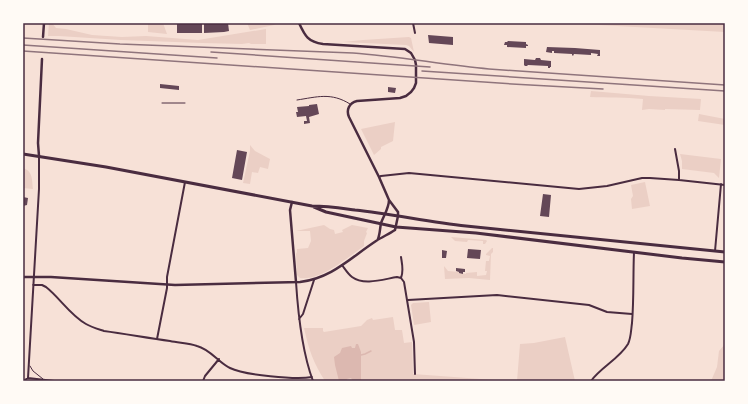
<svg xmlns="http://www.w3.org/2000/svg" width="748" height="404" font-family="'Playfair Display',serif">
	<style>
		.green { fill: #ebcfc5 }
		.water { fill: #dcb8b0 }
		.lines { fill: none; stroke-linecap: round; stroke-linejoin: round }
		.stream { stroke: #dcb8b0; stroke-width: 1.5 }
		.building { fill: #644757 }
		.service { stroke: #4a2c40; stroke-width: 1 }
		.minor { stroke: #4a2c40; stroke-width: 2 }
		.tertiary { stroke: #4a2c40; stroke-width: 2.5 }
		.primary { stroke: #4a2c40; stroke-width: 3 }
		.rail { stroke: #8f747c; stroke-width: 1.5 }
		.neatline { fill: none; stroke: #4a2c40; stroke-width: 1.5 }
	</style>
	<rect width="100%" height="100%" fill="#f7e1d7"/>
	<path class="green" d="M49,23H52L56,28L66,29L92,35L122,37L146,36L198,40L266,29V44H251L249,43L242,44L202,43L121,40L59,36H48Z
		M148,23H163L167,34L148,32Z
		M247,23H278L274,25L250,30Z
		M563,23H725V32Z
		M409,37L411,38L414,52L409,46L406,45L343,42L363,40Z
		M591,91L649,96L701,99L700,110L665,109V110L649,109L642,110L643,99C625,97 608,98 590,97Z
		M699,114L725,119V125L698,121Z
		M395,122L393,141L381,147V149L374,155L361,129Z
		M250,145L255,151L270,159L268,169L260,167L258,173L252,172L250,184L243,183L250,151Z
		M680,154L721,159L719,178L714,173L682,169V161Z
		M23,168C33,171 32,180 33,189L23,188Z
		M645,182L650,206L632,209L631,199L633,196L631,185Z
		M324,225L330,229L334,230L335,234L343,232L342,230L352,225L368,228L366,232L367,233L364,241V246C348,257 321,281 300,278L297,275L296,254L297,252V249L308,248L311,241L310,231H296Z
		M451,237L486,240L487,241L485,244H483V241L468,240L467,242L455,241Z
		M492,248H493V252L491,254L490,280L469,278L445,279L444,266L448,271L459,272V273L466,274V273L477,272V276L486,275L487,271H485L486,261H489L490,256L486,255V254Z
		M429,302L431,322L414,325L411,305L413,303Z
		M393,317L395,330H402L404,343L412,342L413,374L508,381H325C313,362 309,350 304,328H323V331L324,332L361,326L367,320L372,318L373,320Z
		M565,337L575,381H517L520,344L534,343Z
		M725,344V381H711L717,367L719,351Z"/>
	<path class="water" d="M356,344H358L361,352V381H353L351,378L347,379L346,381H339L335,365L334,357L340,353L342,348L351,346L352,348H355Z"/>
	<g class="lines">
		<path class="stream" d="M361,355L365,354L371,351"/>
	</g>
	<path class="building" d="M177,23H202V33H177Z
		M204,23H228L229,31L224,32L204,33Z
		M428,35L453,37V45L429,43Z
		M508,41L526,42V44L528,45V46H526V48L507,47V45H504L505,42H507Z
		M547,47L575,48L600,50V56H597L598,54L591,53V55L574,54L573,56L572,55V54L554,53V51H552V53L546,52Z
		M536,58H540L541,60L551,61V67H550V68H548V66L528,65L527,66H524L525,65H524V59L535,60Z
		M160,84L179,86V90L160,88Z
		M388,87L396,88L395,93L388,92Z
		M317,104L319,114L309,117L310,123L304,124V121H307L306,116L297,117L296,112H298L297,107L309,106V105Z
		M237,150L247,152L242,180L232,178Z
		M543,194L551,195L549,217L540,216Z
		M23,197L28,198L27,205L23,206Z
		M468,249L481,250L480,259L467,258Z
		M442,250L447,251L446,258H442Z
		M456,268L465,269V272H463V274L459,273V272L456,271Z"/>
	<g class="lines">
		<path class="service" d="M297,100C317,97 331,92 350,104
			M162,103H185
			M30,366L33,371L43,379"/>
		<path class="minor" d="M413,23L415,33
			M675,149L679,171V180
			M379,177L381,176L409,173L579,189L607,186L642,178H650L679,180L725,185
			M715,251L721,184
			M342,265C345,269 348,274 352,277C364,286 384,279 397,277L401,278
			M401,278L404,282L414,342L415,374
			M401,278C404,271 402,264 401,257
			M296,282C298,313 302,352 313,381
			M33,285H42L46,287C60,298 70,315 86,324C91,327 98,329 104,331C126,334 148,338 170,341C179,343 189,343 197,346C210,349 219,363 230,368C244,375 296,380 312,377
			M408,300L497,295L589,305L607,312L632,314
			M299,319L303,314L314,280
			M157,339L167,288V277L185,182
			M28,378L39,189V157
			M23,381L28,378L54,381
			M203,381L205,376L219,359
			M591,381C601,367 619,359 628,344C631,338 631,330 632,323C634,299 633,276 634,252"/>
		<path class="tertiary" d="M43,37L44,23
			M39,156L38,143L42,59
			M292,202L290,210L296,282
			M378,239C380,234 380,228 381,223C384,215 389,208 389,200
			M23,277H51L175,285L300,282C332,278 350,258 376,241C382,237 389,234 395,230L398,216V212L389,200L379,177L349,117C346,110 349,103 357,101L400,98L406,96L411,92L414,88L416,83V65L415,60L411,53L405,49L323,44C308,42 305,36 299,23"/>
		<path class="primary" d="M23,154L106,167L312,206C328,206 340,208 355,210C392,214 429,222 466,226L725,252
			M314,207L326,212L396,227L476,233L682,258L725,262"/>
		<path class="rail" d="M23,38L120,44L353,53C398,56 443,65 489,69L725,85
			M23,45L217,58
			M23,51L512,84L603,89
			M211,52L430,67
			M422,71L725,91"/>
	</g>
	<rect width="748" height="404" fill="none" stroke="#fffaf5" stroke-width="48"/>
	<rect x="24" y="24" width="700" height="356" class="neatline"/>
</svg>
